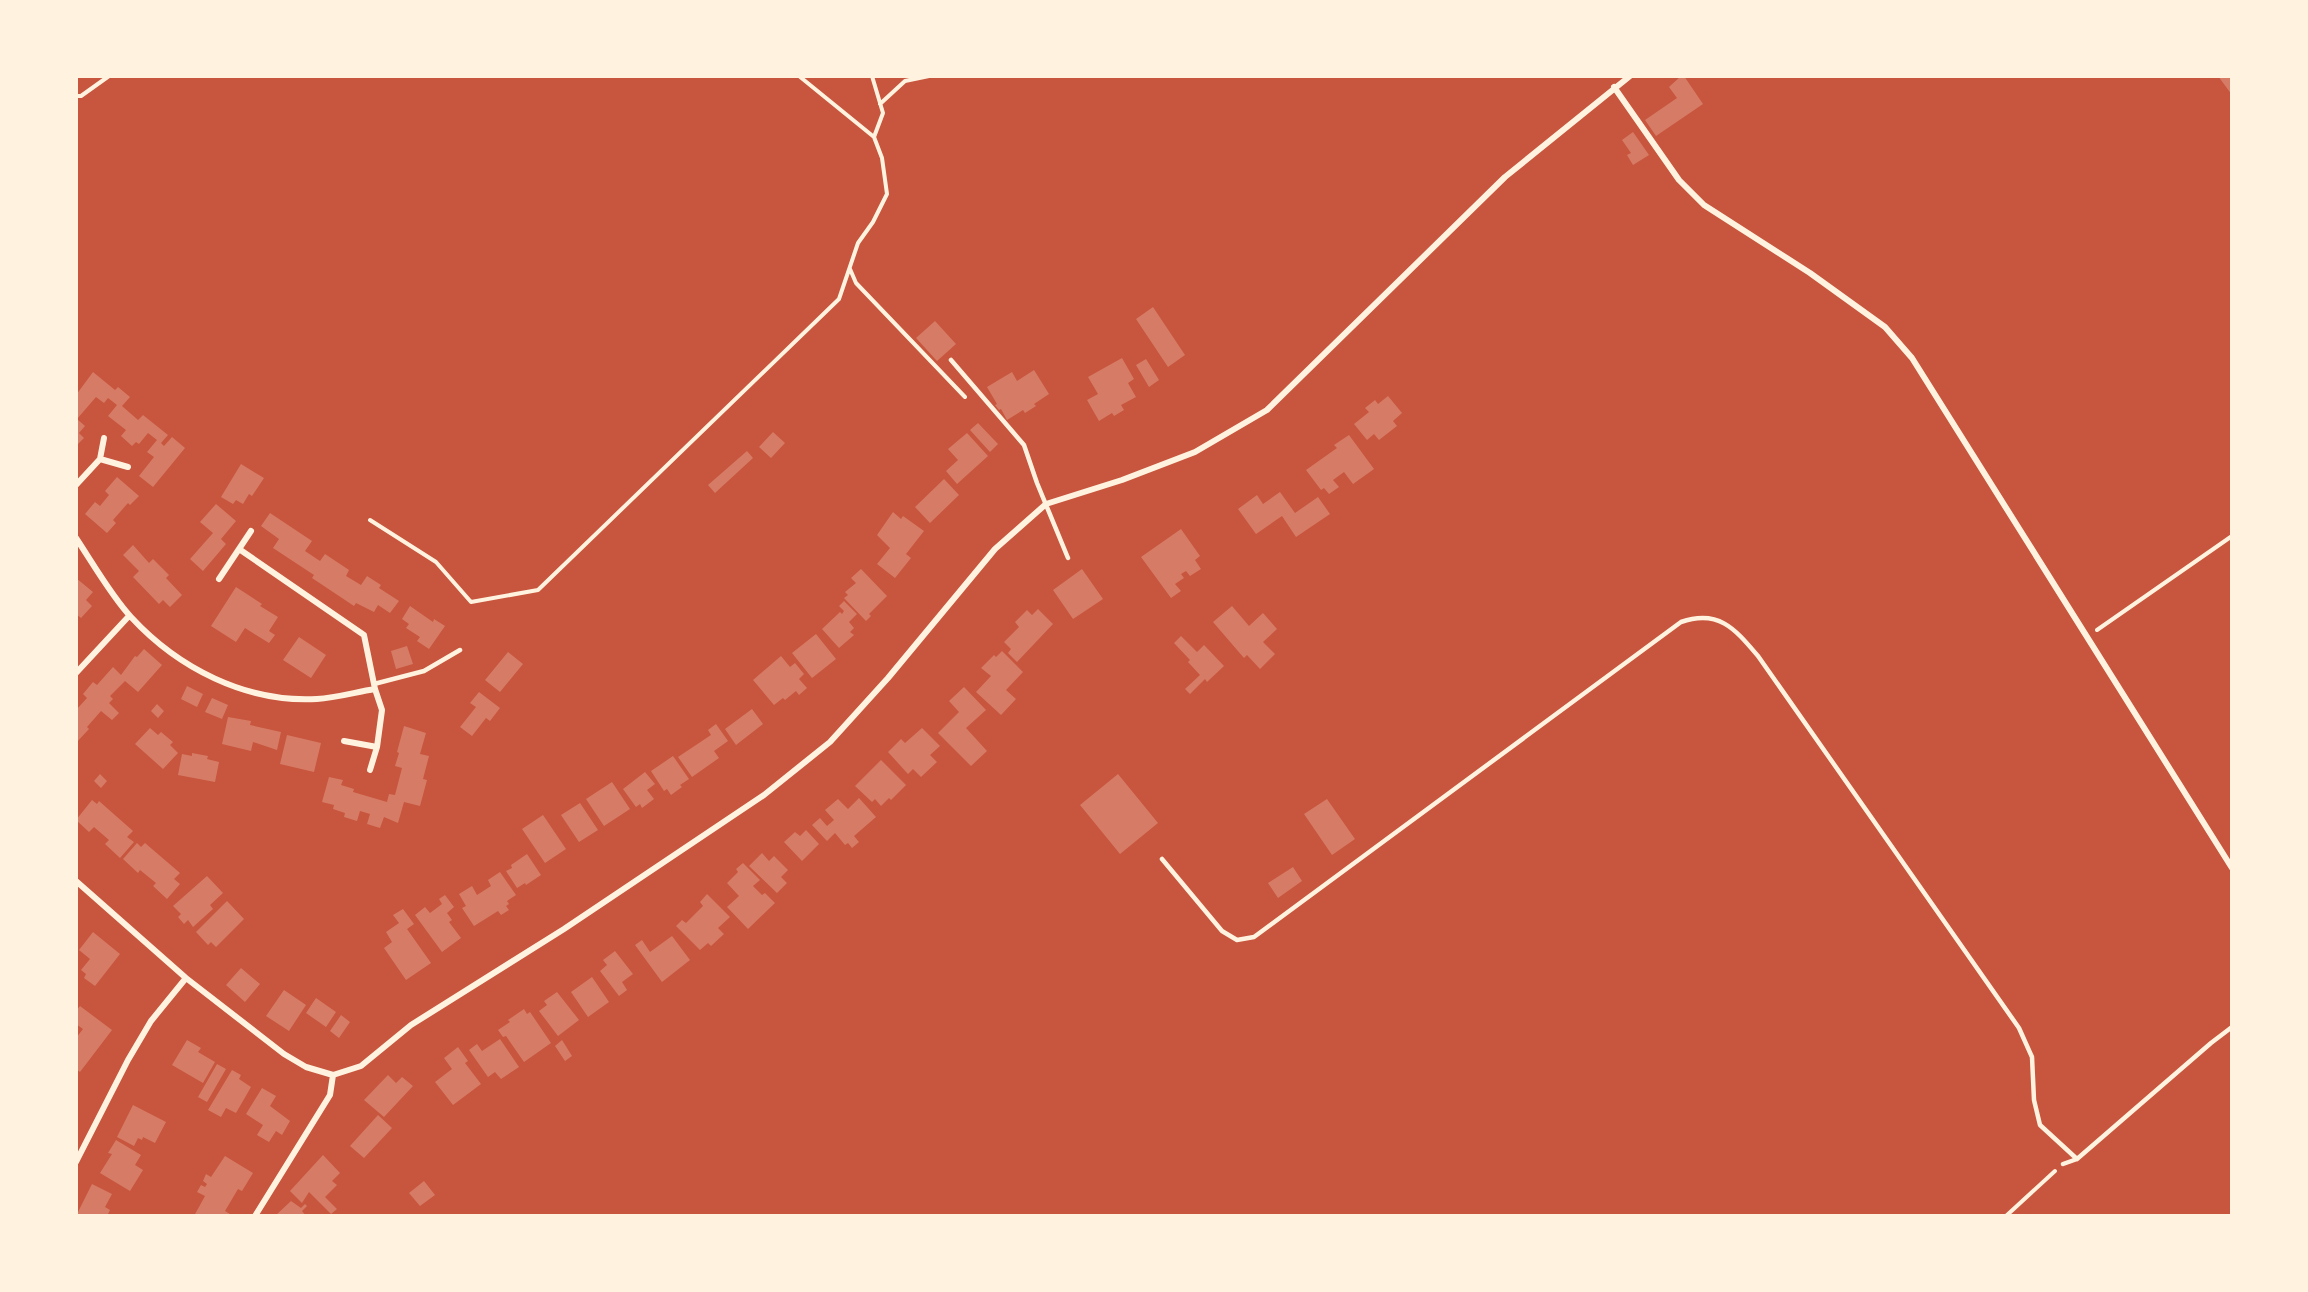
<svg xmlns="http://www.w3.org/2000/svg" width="2308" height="1292" font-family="'DejaVu Sans',sans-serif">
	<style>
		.building { fill: #d67c66 }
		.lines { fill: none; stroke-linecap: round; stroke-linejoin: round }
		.path { stroke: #fff3e0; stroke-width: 4 }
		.service { stroke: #fff3e0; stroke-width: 4.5 }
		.minor { stroke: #fff3e0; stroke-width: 6 }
	</style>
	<rect width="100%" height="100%" fill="#c8553d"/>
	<path class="building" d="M1681,76H1684L1703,104L1656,136L1645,120L1677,98L1669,87Z
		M2218,76H2232V95Z
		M1633,132L1649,155L1633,165L1627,155L1631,153L1622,140Z
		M1153,307L1185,355L1168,367L1136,319Z
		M935,321L956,344L937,361L916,338Z
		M1122,358L1134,379L1128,383L1136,397L1121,405L1124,410L1114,416L1112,413L1099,421L1087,400L1098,394L1088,377Z
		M1146,359L1159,380L1149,387L1136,365Z
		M1034,370L1049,394L1034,404L1036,406L1025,413L1023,410L1007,420L1001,409L999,410L995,405L997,404L987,387L1012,372L1017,381Z
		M93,372L115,390L118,387L130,397L122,406L138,420L143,415L168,435L161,443L164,446L172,437L185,448L153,487L139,476L154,457L147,452L157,440L148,433L139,444L136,442L132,446L121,436L126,430L108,416L117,405L108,398L104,403L96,397L77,419L85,426L79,433L84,438L76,446V395Z
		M1388,396L1402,413L1393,421L1397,426L1379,440L1374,434L1367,440L1354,424L1369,412L1365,408L1375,400L1378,404Z
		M978,423L998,444L990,452L970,430Z
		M773,432L785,443L771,458L759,447Z
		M967,433L988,456L957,484L946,471L958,460L948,449Z
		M1349,435L1374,469L1353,484L1344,472L1333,480L1339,487L1329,494L1324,488L1321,490L1306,470L1337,448L1334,445Z
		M747,451L753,458L715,493L708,485Z
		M241,464L264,478L252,496L249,494L243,504L236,500L233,504L221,497Z
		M117,477L139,496L130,505L128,503L113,520L116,523L107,533L85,514L95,502L100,506L109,495L105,491Z
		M944,479L959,495L930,523L915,507Z
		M1280,492L1295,513L1318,497L1330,514L1296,537L1282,516L1256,534L1238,509L1257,495L1263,504Z
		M216,504L236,521L221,539L226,544L203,571L190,559L213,533L200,522Z
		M893,512L901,519L903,516L924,531L906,554L911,558L895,578L877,564L890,548L877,535Z
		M270,513L312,541L305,551L320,561L325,554L349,570L346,576L361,585L367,576L381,585L379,588L399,601L390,613L378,605L374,612L356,603L354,606L312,578L314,575L273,548L279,539L261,526Z
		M1181,529L1200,556L1195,560L1201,569L1190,576L1186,571L1181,574L1184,578L1175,584L1181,591L1171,598L1141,557Z
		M133,545L149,563L153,559L169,575L166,578L182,595L170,607L163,600L159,604L133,577L139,571L123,555Z
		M861,569L887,596L869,614L871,616L866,621L844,598L848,595L845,592L856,583L851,578Z
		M1082,569L1103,599L1073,619L1053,590Z
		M76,578L93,592L86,600L92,606L81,618L76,614Z
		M236,587L262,604L260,606L278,617L269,631L275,635L269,643L245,628L236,642L211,626Z
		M844,601L857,614L849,622L854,628L850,632L854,635L839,648L822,629L840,612L842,614L844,611L839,606Z
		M410,606L433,622L434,619L445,626L429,649L417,641L420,637L406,628L409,624L402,619Z
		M1232,606L1249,626L1263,613L1277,629L1263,642L1275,654L1260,669L1247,655L1244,658L1213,622Z
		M1038,609L1053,624L1017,662L1008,653L1011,649L1004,642L1019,627L1015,622L1027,610L1032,615Z
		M816,634L836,659L812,678L792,653Z
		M1181,636L1197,652L1204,645L1224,666L1207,682L1205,679L1190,694L1185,689L1200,675L1188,662L1190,660L1174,643Z
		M299,637L326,655L311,678L283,660Z
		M407,646L413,664L396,669L391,651Z
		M144,649L162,665L138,692L125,681L110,696L113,699L109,703L119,713L112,720L101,711L87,727L89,729L76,743V710L87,698L83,694L93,682L97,685L113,667L121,675L135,656L137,657Z
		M1002,651L1023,672L1006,690L1016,699L1001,715L976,692L991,676L981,668L994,655L996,657Z
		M508,652L523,664L500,692L485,680Z
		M781,656L790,667L795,663L804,674L799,679L807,688L799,695L796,691L785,700L783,698L774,705L753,680Z
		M187,686L203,694L197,707L181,699Z
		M964,687L986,710L966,728L987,751L971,766L938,733L959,712L949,701Z
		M479,692L500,708L490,721L486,718L472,736L460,727L476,707L470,703Z
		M212,698L228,705L222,719L205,712Z
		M157,704L164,711L158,718L151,711Z
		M752,709L763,724L736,745L725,729Z
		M228,717L251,721L250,725L281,732L277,750L253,742L251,751L222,744Z
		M716,724L728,741L714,751L719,758L692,777L678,757L711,735L708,730Z
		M404,726L426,733L420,754L429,756L423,779L427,780L420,806L404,802L398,823L384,817L380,828L367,824L370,814L360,811L357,821L344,817L345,813L333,809L334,805L322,802L329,777L343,780L341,785L354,789L353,792L387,802L389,794L395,795L402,768L395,766L399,753L397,752Z
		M150,728L158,735L161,732L173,742L170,745L178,753L163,769L135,744Z
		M922,728L940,746L930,755L937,762L921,777L913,769L908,774L888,752L901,739L905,743Z
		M287,735L321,743L314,772L280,764Z
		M192,753L208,756L207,759L219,762L215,782L178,775L182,754L192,756Z
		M673,756L689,779L680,785L682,787L671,795L667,789L664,791L651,771Z
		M881,760L906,785L891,800L889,798L881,806L875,799L872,802L855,786Z
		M645,772L655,784L647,790L654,799L642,808L640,804L636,807L623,789Z
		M100,774L107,781L101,788L94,781Z
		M1118,774L1158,823L1120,854L1080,805Z
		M612,782L630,809L604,826L586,799Z
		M859,798L876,817L854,836L859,842L852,848L848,843L845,845L835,833L827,841L812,825L820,818L827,826L834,820L825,810L838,799L848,809Z
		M1327,799L1355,839L1332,855L1304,814Z
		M92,800L97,804L99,801L133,831L127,837L134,842L120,858L105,844L109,840L94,827L89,832L76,820Z
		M580,803L598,830L579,842L561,815Z
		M543,815L566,849L545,863L522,829Z
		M806,830L819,844L802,861L784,842L795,832L800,836Z
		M137,843L141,847L145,843L180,873L174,879L180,884L167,899L153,886L156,883L140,870L138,873L123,859Z
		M762,853L769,861L774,856L788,870L781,877L787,883L777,893L749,866Z
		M527,854L541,875L526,885L525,883L517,888L506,871L512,868L511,865Z
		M743,863L760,880L753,886L762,895L765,893L775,903L748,929L727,907L739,896L727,883L738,872L736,869Z
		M1293,867L1302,881L1278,898L1268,883Z
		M500,872L516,895L507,901L509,904L506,906L509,910L501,915L498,911L474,926L462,908L466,906L459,894L472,886L477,895L491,886L488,880Z
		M207,876L223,893L210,905L213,909L193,927L188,920L184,924L178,917L181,914L173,906Z
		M707,894L730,917L718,928L724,934L711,946L708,943L700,950L676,926L682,920L686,923L703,906L700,902Z
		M445,895L454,907L447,913L452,920L449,922L461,938L442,952L415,915L425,907L430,913L442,904L439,899Z
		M227,901L244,919L216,947L211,942L208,945L196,932Z
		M403,909L414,924L407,929L431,963L406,980L384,948L392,942L386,932L399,923L393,915Z
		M93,932L120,954L95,986L84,978L86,974L81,970L90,959L79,950Z
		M672,936L690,960L662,982L635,945L642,940L650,952Z
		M615,951L633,974L622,982L627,990L619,996L600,971L607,965L603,960Z
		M241,968L260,984L245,1002L226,985Z
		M592,977L609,1002L588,1017L571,992Z
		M284,990L306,1005L289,1031L266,1016Z
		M557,992L579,1020L558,1036L539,1011L547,1005L544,1001Z
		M316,998L336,1012L326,1027L306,1013Z
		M80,1006L112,1030L80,1072L76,1069V1038L83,1029L76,1024V1011Z
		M524,1009L527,1014L530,1012L551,1043L524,1062L506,1036L503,1037L498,1030L510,1022L508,1020Z
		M341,1015L350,1022L339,1038L330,1031Z
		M500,1039L519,1067L501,1079L495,1072L488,1077L469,1050L477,1044L482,1051Z
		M187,1040L201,1048L198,1052L215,1062L203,1083L172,1065Z
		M562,1040L572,1056L565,1061L555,1046Z
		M458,1047L468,1061L465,1063L481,1084L453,1105L435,1082L452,1069L444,1058Z
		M217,1064L226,1069L207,1102L198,1097Z
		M232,1070L241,1075L239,1079L251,1087L236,1113L226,1108L221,1117L208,1110Z
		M388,1075L396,1083L402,1077L413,1086L384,1117L364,1100Z
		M262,1088L276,1096L270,1106L290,1121L282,1135L276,1131L269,1142L257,1135L263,1125L246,1114Z
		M133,1105L166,1122L155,1143L143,1137L142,1140L138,1138L134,1146L117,1137Z
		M378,1115L392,1128L364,1158L350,1146Z
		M116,1140L141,1155L135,1165L143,1170L130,1191L100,1173L112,1154L108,1153Z
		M323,1155L340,1173L332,1181L337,1185L325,1197L337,1209L331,1214L309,1192L302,1203L290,1191Z
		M225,1156L253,1173L242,1191L238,1189L225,1211L233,1216H194L205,1196L197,1192L201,1185L205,1187L207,1184L203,1181L206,1174L211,1177Z
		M424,1181L435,1195L420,1206L409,1193Z
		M92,1184L112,1194L105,1207L110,1210L107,1216H76Z
		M291,1201L301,1208L305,1204L307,1206L302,1211L306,1216H275Z"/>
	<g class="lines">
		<path class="path" d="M872,76L883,113L874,137
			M76,96H81L109,76
			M880,104L905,81L929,76
			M850,269L856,283L965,397
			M370,520L436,562L471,602L538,590L839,299L858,243L873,222L887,194L882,158L874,137L799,76
			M2097,630L2232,536
			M2006,1216L2055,1171"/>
		<path class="service" d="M951,360L1024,445L1037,483L1068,558
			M374,684L424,671L460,650
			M1162,859L1222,931L1237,940L1254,937L1681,622C1719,609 1735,629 1758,656L2019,1028L2032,1057L2034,1100L2040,1125L2077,1159
			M2063,1164L2077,1159L2211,1043L2232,1027"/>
		<path class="minor" d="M1614,87L1679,180L1704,205L1810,273L1885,327L1912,358L2232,868
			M100,459L128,467
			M76,485L100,459L104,438
			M76,538C92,562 112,597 131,617C178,668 246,703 317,699C336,698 356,692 375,689
			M239,549L364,635L375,689L382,710L377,747L370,770
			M219,579L251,531
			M76,673L129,616
			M344,741L377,747
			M76,881L186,978L284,1054L306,1067L333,1075
			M333,1075L361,1066L411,1025L564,929L764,795L830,742L888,678L995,549L1046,504L1122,480L1195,452L1267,410L1505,177L1630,76
			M76,1162L128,1060L151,1021L186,978
			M255,1216L330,1095L333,1075"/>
	</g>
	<rect width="2308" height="1292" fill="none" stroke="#fff3e0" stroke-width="156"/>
</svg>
